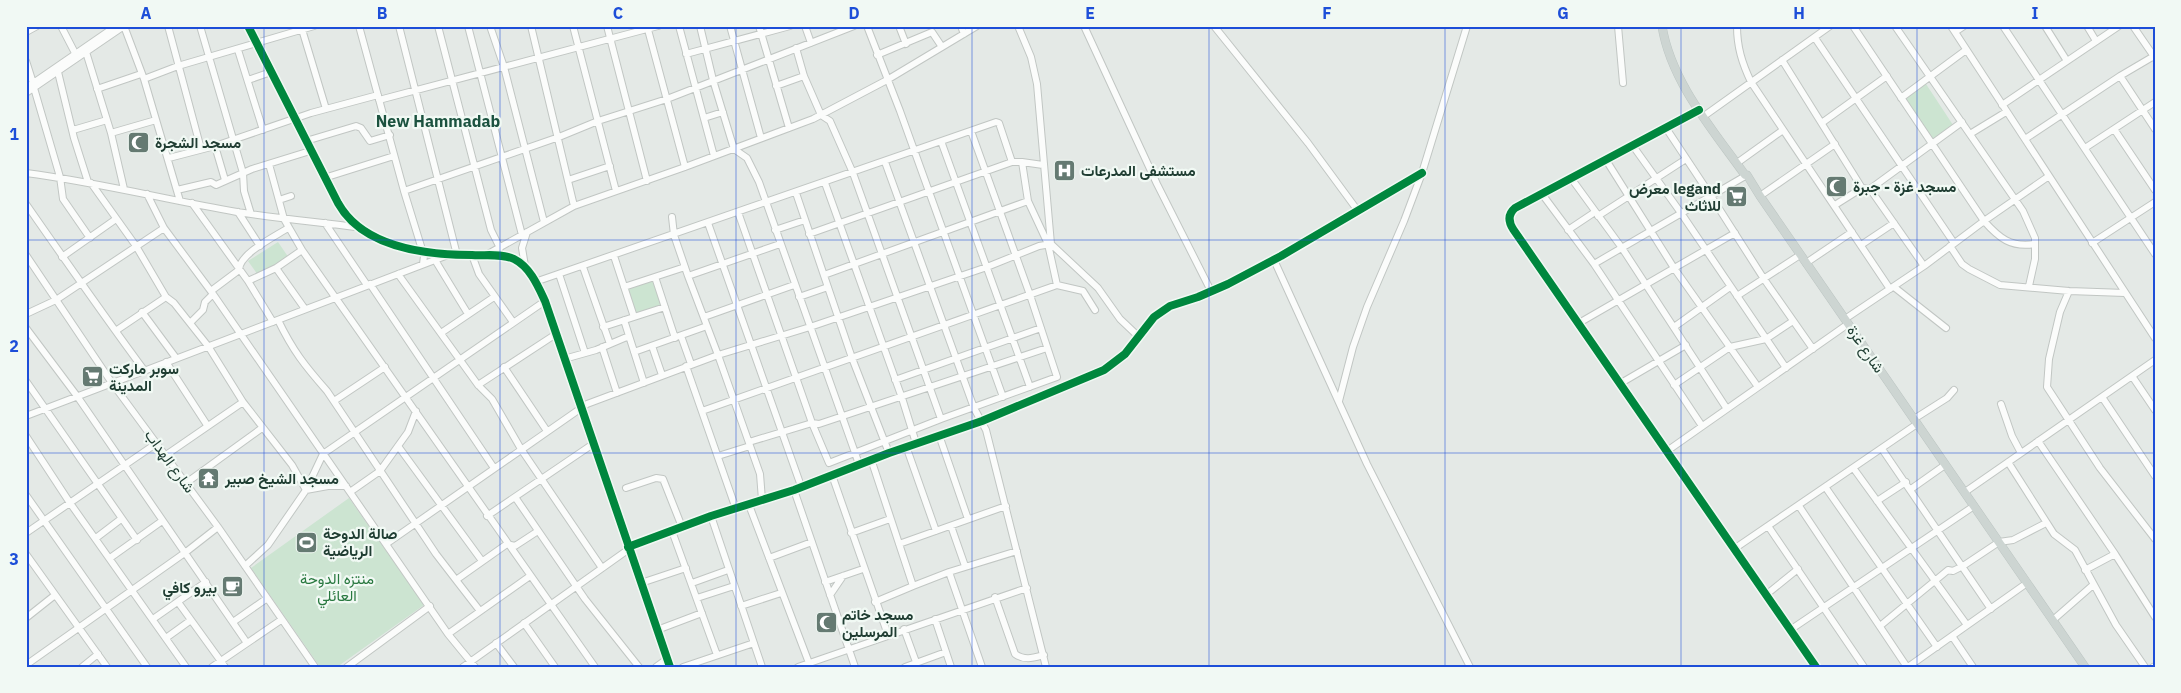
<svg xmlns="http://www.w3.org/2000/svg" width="2181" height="693" font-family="'IBM Plex Sans',Vazirmatn,sans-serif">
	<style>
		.green { fill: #cce4d1 }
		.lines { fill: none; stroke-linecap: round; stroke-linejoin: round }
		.minor-casing { stroke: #c1c6c3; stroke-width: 8 }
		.major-casing { stroke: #bcc5c2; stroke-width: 9 }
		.minor { stroke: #fbfcfb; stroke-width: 6 }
		.major { stroke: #cdd5d2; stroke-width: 8 }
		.cycleway-casing { stroke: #f1f9f4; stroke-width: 11 }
		.cycleway { stroke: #00873e; stroke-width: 8 }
		.grid { fill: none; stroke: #1d4ed8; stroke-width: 1; stroke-opacity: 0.55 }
		.labels { text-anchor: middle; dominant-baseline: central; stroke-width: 4.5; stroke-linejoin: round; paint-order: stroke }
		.poi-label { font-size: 15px; font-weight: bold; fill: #203e33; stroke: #f1f9f4; text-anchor: start }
		.street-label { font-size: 15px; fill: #203e33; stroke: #f1f9f4 }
		.park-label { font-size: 15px; fill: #28783f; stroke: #f1f9f4 }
		.neighbourhood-label { font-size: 16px; font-weight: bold; fill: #1b523f; stroke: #f1f9f4 }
		.neatline { fill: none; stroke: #1d4ed8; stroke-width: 2 }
		.grid-label { font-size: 16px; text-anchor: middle; font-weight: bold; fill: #1d4ed8 }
	</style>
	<rect width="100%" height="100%" fill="#e4e9e6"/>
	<path class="green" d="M1926,84L1953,125L1931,140L1904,99Z
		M278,242L289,258L260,278L248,261Z
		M653,280L662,305L636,314L627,289Z
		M349,498L424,605L337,667H320L251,568Z"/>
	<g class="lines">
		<defs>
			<path id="minor" d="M61,26L75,53
				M124,26L144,79L180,201
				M168,26L201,149
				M200,26L243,173L244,191L251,214
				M248,26L338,203C363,248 425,255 472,255C484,256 502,253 514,259C530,267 538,286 545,301L670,667
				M301,26L326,109
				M359,26L404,191L424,256L423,264
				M399,26L457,255
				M438,26L491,230L500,248
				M468,26L522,235
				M490,26L504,67L544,222
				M531,26L574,206
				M573,26L616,191
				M607,26L647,181
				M647,26L685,167
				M679,26L714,156
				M700,26L713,80L734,149L747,158L759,182L859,464
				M730,26L761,138
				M759,26L789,128
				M805,26L811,43
				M867,26L900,111L1003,397
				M899,26L906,44
				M961,26L964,34
				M1018,26L1031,57L1037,84L1051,244L1098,288L1120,319L1139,337
				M1084,26L1157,184L1211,291
				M1214,26L1308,143L1358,211
				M1618,26L1623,83
				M1737,26C1737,47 1742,63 1751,82L1890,289
				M1853,26L1984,221C1999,238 2011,248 2035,244
				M1895,26L2023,211L2035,238V259L2029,286
				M1951,26L2155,338
				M2003,26L2155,254
				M2045,26L2067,61
				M2087,26L2096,41
				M2133,26L2155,58
				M26,32L37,26
				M1955,32L1964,26
				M1815,38L1954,243
				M796,48L804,76L821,115L830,121L853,173L941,419
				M238,50L263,130
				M86,52L111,133L124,189
				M686,54L790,26
				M877,55L932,32L942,47
				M1782,60L1862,188L1870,189L1924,266
				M26,61L33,83
				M58,72L74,138L88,182
				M2120,76L2155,129
				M144,79L178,66L314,26
				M248,80L271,72
				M776,86L804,76
				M26,88L116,26
				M34,88L60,177L63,199L90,238
				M97,89L141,74
				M26,93L124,26
				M1901,98L1966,50
				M379,100L658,26
				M2002,105L2119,26
				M1699,110L1515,208C1508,214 1508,221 1513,229L1816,667
				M1704,116L1830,26
				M704,118L723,112
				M1823,122L1887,76
				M1666,128L1711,196L1764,279L1813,349
				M2114,129L2155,190
				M73,130L107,120
				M111,133L156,120
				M1970,134L2006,112
				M2025,139L2120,76L2154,56
				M306,141L356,126L361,128L370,141L390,135
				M941,141L1030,387
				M215,146L225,180
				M1633,146L1681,213L1786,368
				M2085,148L2155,102
				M169,158L215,146L311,113L378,95
				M1606,160L1674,268L1758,387
				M885,162L974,408L986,430L1046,667
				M1022,162L1043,165
				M1737,163L1783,130
				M269,164L284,219L302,250L595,667
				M26,173C97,182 167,200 237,212C276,218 316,222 355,227
				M324,178L394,156
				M1571,178L1622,248L1727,409
				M568,180L610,166
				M91,183L136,246L166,297L174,303L208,346L243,402L292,465L306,490L328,486H346
				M825,183L902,398L916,443
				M1870,189L1962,122
				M177,190L211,182L216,185L252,169L310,151
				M404,191L559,137L598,121L667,99L854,26
				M796,193L852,358L889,453
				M147,194L164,228L213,294L448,634L475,667
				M1542,194L1594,264L1702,426
				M1760,196L1835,144
				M279,200L291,196
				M192,203L248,281L273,322
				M26,204C65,260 104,316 144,370
				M1835,205L1862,188
				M238,212L260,246
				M738,212L812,423L829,463L941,419L1057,377L1030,295L971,131
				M1598,216L1686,159
				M672,217L674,235L688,276L718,355L760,474L762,500
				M325,223L367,285
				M708,223L801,486
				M775,230L805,220
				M1568,230L1595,212
				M809,234L1012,162
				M2092,243L2155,202
				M1861,245L1894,223
				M1950,246L1962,264L1969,269L2000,285L2069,291L2125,293
				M26,255L112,383L218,527L315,667
				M472,255L479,274L513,322
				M486,255L574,206L685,167L813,119L887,80L977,26
				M614,256L634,317
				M62,257L116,219
				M435,260L468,314
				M1274,260L1367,464L1470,667
				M1806,263L1852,232
				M1594,264L1747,175
				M525,266L522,248L527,232
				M583,267L610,344
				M276,268L305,309
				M398,274L478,385L492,399L521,449L602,568
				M559,274L585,353
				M824,275L1028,201
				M688,276L780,244
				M655,277L675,338
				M248,281L276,268L302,250
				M535,282L996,122L999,123L1012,162H1022L1028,201L1048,244L1057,285L1083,291L1095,310
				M370,284L494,468
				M624,287L685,267
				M1894,287L1946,328
				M211,291L239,270C239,254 274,237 288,228
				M2069,291L2060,312L2049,359L2047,387L2100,468L2155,539
				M1737,296L1800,255
				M799,297L828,287
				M142,312L176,358
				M26,314L56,300L164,228
				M704,317L794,285
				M1845,319L1924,266L1984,221L2049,176
				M278,320C293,351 305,366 327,391L436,554L456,580
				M624,320L644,383
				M191,322L203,310L205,302L213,294
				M1579,323L1735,233
				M603,327L665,307
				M1674,327L1730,287
				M26,328L77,396L247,643
				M117,330L166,297
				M441,333L494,297
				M681,336L691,364
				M652,346L662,375
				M602,347L617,393
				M634,352L707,326
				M564,359L596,350L629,336
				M166,362L207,425
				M686,366L736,509
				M504,367L547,431
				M2132,376L2155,410
				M895,380L1041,328
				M26,381L137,540
				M1621,383L1686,345
				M478,385L556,334
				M1674,385L1730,347L1766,339L1793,321
				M2102,397L2155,476
				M334,401L385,367
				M1339,401L1353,347L1367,307L1404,221L1422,173L1467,26
				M2001,404L2012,436L2021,453
				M702,411L1057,285
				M26,416L448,255
				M1914,419L1947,398L1954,390
				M939,435L968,519
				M26,436L70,503L186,667
				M2038,441L2115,554L2155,617
				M749,442L812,423L819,424L1047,348
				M398,446L482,561
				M906,446L936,531
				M1882,449L1991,609
				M1667,451L1848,324
				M166,455L243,402
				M718,456L750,446
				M871,459L913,586L875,602
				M2008,462L2054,534L2075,550L2116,625L2145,667
				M1854,469L1967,625
				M832,475L888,635
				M186,483L262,428
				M626,488L656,478L663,479L682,527
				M1826,488L1937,647
				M1911,489L1945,465
				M794,490L855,667
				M350,492L380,471L408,432L416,411
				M1965,492L2155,360
				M26,495L147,667
				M515,497L585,599L639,667
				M1877,501L1906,482
				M749,505L809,663
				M1799,506L1907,667
				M487,516L593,444
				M711,516L762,667
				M951,526L965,566
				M1768,526L1864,667
				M672,531L717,655
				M26,533L157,443
				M851,533L890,519
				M96,538L121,519
				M386,544L587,404L718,355L810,327L987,267L1039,246L1051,244
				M899,544L1006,506
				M628,547L711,516L794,490L889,453L982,421L1104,370L1125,354L1154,317L1170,306L1198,297L1228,284L1281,256L1422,173
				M1734,549L1917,424
				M26,554L107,667
				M110,558L162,521
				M769,558L812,542
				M245,566L268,545L306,490L323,454L545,301
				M2085,570L2115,554
				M825,582L863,569
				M641,583L686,568
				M692,583L728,570
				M913,586L949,572
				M1767,594L1798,569
				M830,595L843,576
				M995,597L1015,654C1025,661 1033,658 1044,655
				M697,598L734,586
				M178,602L225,667
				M741,606L781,593
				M480,611L456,580L507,544L515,546L538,531
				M26,618L55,595
				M153,619L206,582
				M935,619L951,667
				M2053,620L2093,585
				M233,622L266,599
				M524,623L555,667
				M1880,626L1948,570L1953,571L1963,566L1999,542L2013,540L2046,523
				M904,629L916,662
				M657,630L702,613
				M1790,630L1974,506
				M448,634L530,576
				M1952,636L1973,667
				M166,638L191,620
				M496,643L514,667
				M26,665L186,552L218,527
				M82,667L98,654
				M212,667L281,620
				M347,667L430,606
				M463,667L629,549
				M656,667L667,659
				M683,667L754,643
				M798,667L1027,588
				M905,667L946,652
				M982,667L949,572L1017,551
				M1908,667L2027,583
				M2153,667L2155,666"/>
			<path id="major" d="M1662,26C1671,82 1713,130 1745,175H1747L1760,196L2085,667"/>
		</defs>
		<use href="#minor" class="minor-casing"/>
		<use href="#major" class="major-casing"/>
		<use href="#minor" class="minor"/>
		<use href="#major" class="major"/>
		<defs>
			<path id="cycleway" d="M248,26L338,203C363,248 425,255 472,255C484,256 502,253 514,259C530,267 538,286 545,301L670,667
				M1699,110L1515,208C1508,214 1508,221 1513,229L1816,667
				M628,547L711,516L794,490L889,453L982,421L1104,370L1125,354L1154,317L1170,306L1198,297L1228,284L1281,256L1422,173"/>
		</defs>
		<use href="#cycleway" class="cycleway-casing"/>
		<use href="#cycleway" class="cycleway"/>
	</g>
	<path class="grid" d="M264,26V667M500,26V667M736,26V667M972,26V667M1209,26V667M1445,26V667M1681,26V667M1917,26V667M26,240H2155M26,453H2155"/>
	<defs>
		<symbol id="mosque-square" viewBox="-11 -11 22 22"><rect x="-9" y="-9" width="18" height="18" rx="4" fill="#657a72" stroke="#f1f9f4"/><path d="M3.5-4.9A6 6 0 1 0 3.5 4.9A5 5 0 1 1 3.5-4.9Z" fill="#fff"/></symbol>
		<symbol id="hospital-square" viewBox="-11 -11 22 22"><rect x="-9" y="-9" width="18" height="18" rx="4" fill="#657a72" stroke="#f1f9f4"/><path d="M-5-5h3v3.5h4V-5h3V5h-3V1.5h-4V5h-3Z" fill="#fff"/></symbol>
		<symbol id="supermarket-square" viewBox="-11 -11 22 22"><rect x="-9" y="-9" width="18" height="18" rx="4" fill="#657a72" stroke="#f1f9f4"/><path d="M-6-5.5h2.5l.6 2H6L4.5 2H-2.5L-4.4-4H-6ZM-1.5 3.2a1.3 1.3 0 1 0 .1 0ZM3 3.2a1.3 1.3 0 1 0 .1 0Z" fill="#fff"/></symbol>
		<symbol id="temple-square" viewBox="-11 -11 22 22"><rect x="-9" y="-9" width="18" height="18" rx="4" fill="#657a72" stroke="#f1f9f4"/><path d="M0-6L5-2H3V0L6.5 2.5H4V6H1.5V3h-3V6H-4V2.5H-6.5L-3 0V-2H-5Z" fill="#fff"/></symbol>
		<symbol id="stadium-square" viewBox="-11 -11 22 22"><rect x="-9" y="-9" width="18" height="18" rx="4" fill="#657a72" stroke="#f1f9f4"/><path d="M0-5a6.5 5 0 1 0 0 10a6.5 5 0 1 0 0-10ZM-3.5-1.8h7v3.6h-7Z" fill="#fff"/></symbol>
		<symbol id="cafe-square" viewBox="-11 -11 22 22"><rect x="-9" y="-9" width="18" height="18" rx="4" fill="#657a72" stroke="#f1f9f4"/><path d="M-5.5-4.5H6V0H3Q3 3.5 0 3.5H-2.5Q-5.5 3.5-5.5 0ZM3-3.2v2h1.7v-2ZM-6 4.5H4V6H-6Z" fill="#fff"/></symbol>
	</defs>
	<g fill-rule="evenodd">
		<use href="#mosque-square" x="126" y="130" width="25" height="25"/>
		<use href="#hospital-square" x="1052" y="158" width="25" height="25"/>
		<use href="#mosque-square" x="1824" y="174" width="25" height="25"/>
		<use href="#supermarket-square" x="1724" y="184" width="25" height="25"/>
		<use href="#supermarket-square" x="80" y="364" width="25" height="25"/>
		<use href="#temple-square" x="196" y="466" width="25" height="25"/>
		<use href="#stadium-square" x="294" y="530" width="25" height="25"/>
		<use href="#cafe-square" x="220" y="574" width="25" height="25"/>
		<use href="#mosque-square" x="814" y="610" width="25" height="25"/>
	</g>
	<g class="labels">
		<g class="poi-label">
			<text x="155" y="142">مسجد الشجرة</text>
			<text x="1081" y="170">مستشفى المدرعات</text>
			<text x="1853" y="186">مسجد غزة - جبرة</text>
			<text x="1721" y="188" text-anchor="end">معرض legand<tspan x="1721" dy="17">للاثاث</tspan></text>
			<text x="109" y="368">سوبر ماركت<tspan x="109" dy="17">المدينة</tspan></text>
			<text x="225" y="478">مسجد الشيخ صبير</text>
			<text x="323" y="533">صالة الدوحة<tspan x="323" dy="17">الرياضية</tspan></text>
			<text x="217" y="587" text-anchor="end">بيرو كافي</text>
			<text x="842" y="614">مسجد خاتم<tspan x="842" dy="17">المرسلين</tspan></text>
		</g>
		<g class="street-label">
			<text transform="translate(1866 349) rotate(56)">شارع غزة</text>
			<text transform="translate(170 461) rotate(54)">شارع الهداب</text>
		</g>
		<g class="park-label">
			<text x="337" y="578">منتزه الدوحة<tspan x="337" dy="17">العائلي</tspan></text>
		</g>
		<g class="neighbourhood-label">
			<text x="438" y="121">New Hammadab</text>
		</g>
	</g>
	<rect width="2181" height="693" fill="none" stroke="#f1f9f4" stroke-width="55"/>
	<rect x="28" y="28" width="2126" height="638" class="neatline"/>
	<g class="grid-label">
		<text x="146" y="19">A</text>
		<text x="382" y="19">B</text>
		<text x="618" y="19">C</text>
		<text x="854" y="19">D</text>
		<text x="1090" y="19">E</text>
		<text x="1327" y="19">F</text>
		<text x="1563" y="19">G</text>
		<text x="1799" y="19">H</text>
		<text x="2035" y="19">I</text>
		<text x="14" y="140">1</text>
		<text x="14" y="352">2</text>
		<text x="14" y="565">3</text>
	</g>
</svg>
